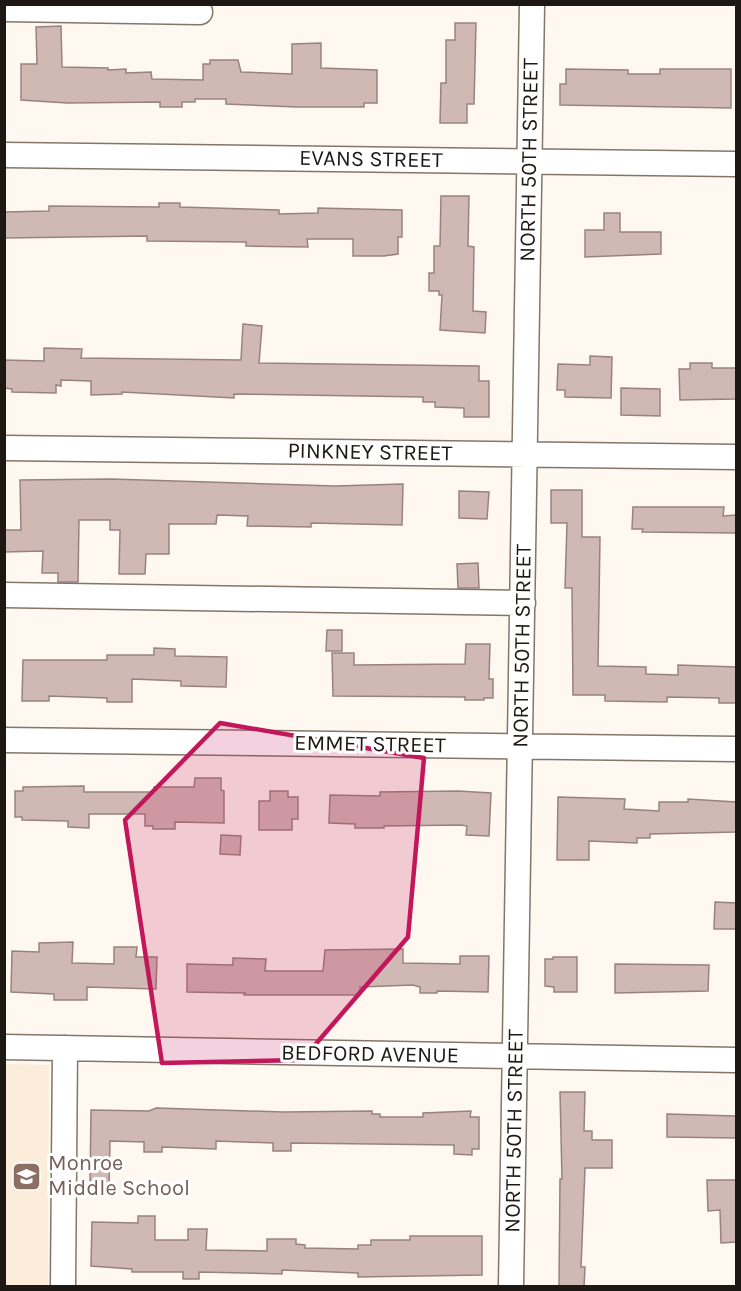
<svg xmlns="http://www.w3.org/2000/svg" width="741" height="1291" font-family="Karla,sans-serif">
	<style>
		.built { fill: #fcecda }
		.building { fill: #d0b8b5; stroke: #98827f; stroke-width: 1.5 }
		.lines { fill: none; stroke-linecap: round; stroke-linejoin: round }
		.minor-casing { stroke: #837668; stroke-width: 27 }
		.minor { stroke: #fff; stroke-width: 24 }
		.marked { fill: #c2185b; fill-opacity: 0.2; stroke: #c2185b; stroke-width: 4.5; stroke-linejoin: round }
		.labels { text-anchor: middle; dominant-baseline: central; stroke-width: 6; stroke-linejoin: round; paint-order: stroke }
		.street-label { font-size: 22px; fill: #1d1813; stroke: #fff }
		.education-label { font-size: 22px; fill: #785e54; stroke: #fff; text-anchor: start }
	</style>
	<rect width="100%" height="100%" fill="#fef8f1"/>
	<path class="built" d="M5,1064L49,1065L48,1286H5Z"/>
	<path class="building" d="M455,23H476L474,104H467V123H440L441,83H446V40H455Z
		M61,26L62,67L108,68V70L126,69V73L151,72L152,79L203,80V64H210V60H238L241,72L292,74V44L321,43V68L377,70V103H364V107H297L226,104V99H195V102H182V107H160V102L68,103L21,100V64H37L36,27Z
		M566,69L628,70V74H660V69H731V108L560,105V84H566Z
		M441,196H469L468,246L474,247L473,311L486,312L485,333L440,330L442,295H439V291H429V273H434V246H440Z
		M159,203H180V207L279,210V214L318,213V208L402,210V237H398V254L384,256H353V239H307L308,247L246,246V242L147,241V236L4,238V212L49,211V206L159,207Z
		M604,213H620V232H661V254L585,257V230H604Z
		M243,324L262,326L259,363L479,366V381H489V417H464V408L435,407V402H423V397L234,394V398L122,392V394L91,395V381L61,380V386L56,385V393L12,392V389L4,388V360L44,361V348L82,349L81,358L241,360Z
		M590,356L612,357L611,398L565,397V390H557L558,364L590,365Z
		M690,363H712V368H736V399L680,400L679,369H690Z
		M621,388L660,389V416L621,415Z
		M111,479L335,486L403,484L402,525L311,523V527L247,526L248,516L217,515L216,524H169V554H146L145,574H119L120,530H110V520H79L78,582H58V573H42L43,551L4,552V530H21L20,480Z
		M551,490H582V537H600L598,666L646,667V674L678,675V665L736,667V703H719V698L667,697V702L605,701V695H573L572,588H565L567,523H551Z
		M459,491L489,492L487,519L459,518Z
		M633,507H724L723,516L736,515V533L642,532L643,529H632Z
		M478,563L479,588H458L457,564Z
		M327,630H342V651H326Z
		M466,644H490L489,679H493V698H484V700H465V697L333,696L332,653H354V665L465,664Z
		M154,648L175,649V656L227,657L226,687L181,686V681L132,679V702H107V698L49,696V701H22L23,660H107V655H154Z
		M195,778H221V790L224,791V823L175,822V829H153V826H145V814H89V828L68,827V821L22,820V817H15V791H23V787L84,786V792H154V787H194Z
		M270,791H288V797H298V819H292V830H259V801H270Z
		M458,791L491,793L489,836L466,835L467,826L461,825L384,826V828H355V824L329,823L330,795L380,796V792Z
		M558,797L625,799L624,809L659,811V802H688V799L736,802V832L650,834V838H637V843L589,841V860H557Z
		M221,835L241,836L240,855L220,854Z
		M715,902L736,903V929H714Z
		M73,942L72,963L114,964V947H137L136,957H157L156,989L87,987V1000H54V994L11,992L12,951L39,952V943Z
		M403,949V963L460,964V956H489L488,992L437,991V993H420V987L413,985L360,987V995H244L245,993L187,992V964L233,965V958L266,959L265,971H323L325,950Z
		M553,957H577V992H554V987L545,986V959H553Z
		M615,964L709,965L708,991L615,993Z
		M560,1092H585L584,1131H592V1140H612V1168H585L581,1267H585L584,1287H559L560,1179H562Z
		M156,1108L283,1112L372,1111V1114H380V1117H423V1113L471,1111L470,1117H479V1149H472V1155L454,1154V1145L291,1143V1151H273V1143L216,1141V1149L162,1147V1152H144V1142L110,1141L109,1186H90L91,1110L149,1111Z
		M667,1114L736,1116V1138L667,1137Z
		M707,1180H736V1242L721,1243L720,1210L708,1211Z
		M138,1216H155V1240H188V1229H207L206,1250L267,1251V1239H296V1244L305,1245V1248L358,1249V1245H371V1240H410V1236H482V1275L358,1277V1273L282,1270V1274L199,1272V1279H183V1272H132V1269L91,1266L92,1222L138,1223Z"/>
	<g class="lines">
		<defs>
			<path id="minor" d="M4,9L200,12
				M4,155L736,164
				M4,448L736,457
				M4,595L523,603
				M4,740L736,749
				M4,1047L736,1060
				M63,1286L65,1048
				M511,1286L532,4"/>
		</defs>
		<use href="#minor" class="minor-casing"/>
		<use href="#minor" class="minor"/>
	</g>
	<path class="marked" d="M220,723L424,758L408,937L302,1060L162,1063L125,820Z"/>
	<defs>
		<symbol id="school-square" viewBox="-11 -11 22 22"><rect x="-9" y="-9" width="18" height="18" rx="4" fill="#8d6e63" stroke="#fff"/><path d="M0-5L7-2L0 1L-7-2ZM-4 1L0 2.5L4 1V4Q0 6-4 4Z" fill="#fff"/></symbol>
	</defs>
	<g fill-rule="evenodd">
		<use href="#school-square" x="10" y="1160" width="33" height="33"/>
	</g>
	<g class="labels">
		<g class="street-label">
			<text transform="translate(371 159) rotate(1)">EVANS STREET</text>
			<text transform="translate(529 160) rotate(-89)">NORTH 50TH STREET</text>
			<text transform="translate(370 452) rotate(1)">PINKNEY STREET</text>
			<text transform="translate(522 646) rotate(-89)">NORTH 50TH STREET</text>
			<text transform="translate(370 744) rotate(1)">EMMET STREET</text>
			<text transform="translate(370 1054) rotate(1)">BEDFORD AVENUE</text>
			<text transform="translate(514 1131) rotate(-89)">NORTH 50TH STREET</text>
		</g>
		<g class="education-label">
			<text x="48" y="1163">Monroe<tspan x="48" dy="25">Middle School</tspan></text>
		</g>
	</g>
	<rect width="741" height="1291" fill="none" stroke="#1d1813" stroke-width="12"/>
</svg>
